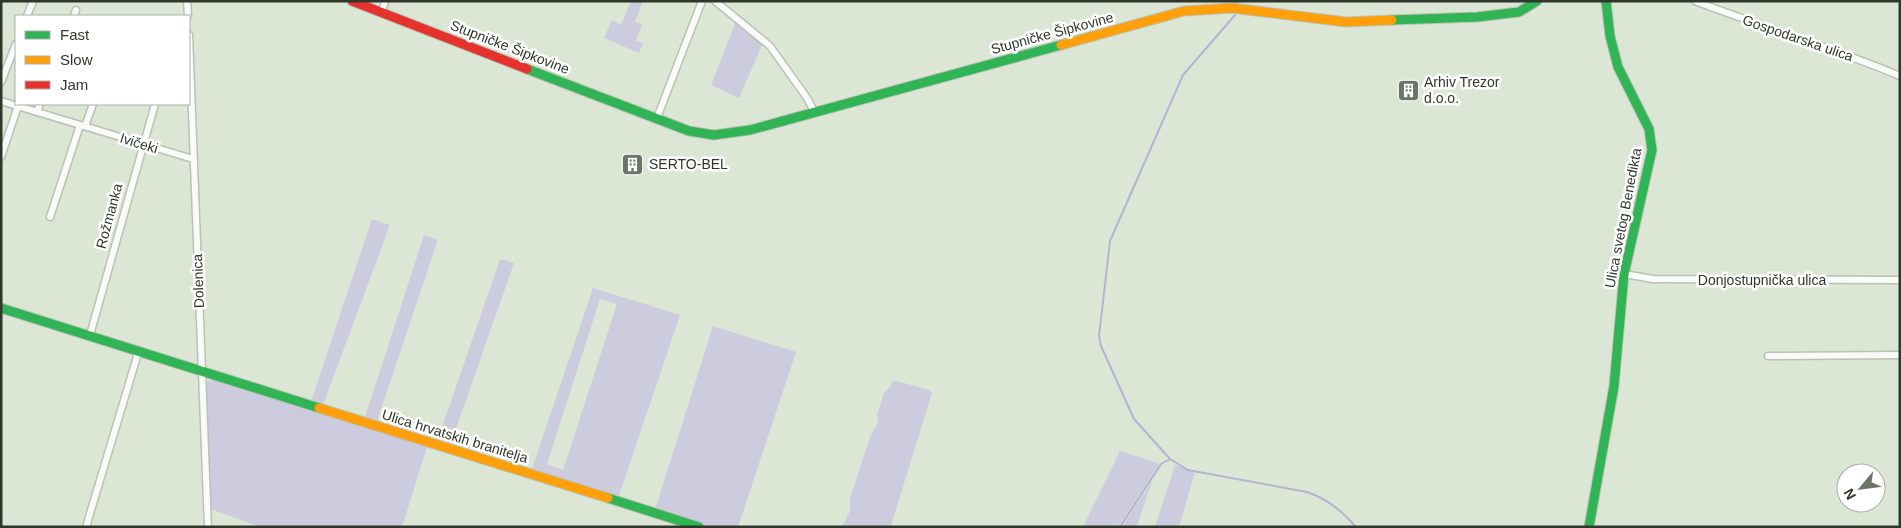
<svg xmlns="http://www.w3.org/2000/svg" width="1901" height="528" font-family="Arial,sans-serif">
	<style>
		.green { fill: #cdccde; fill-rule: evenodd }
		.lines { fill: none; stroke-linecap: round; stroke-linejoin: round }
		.stream { stroke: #b7b1d2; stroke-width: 2 }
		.street-casing { stroke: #b9c2b4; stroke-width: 9 }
		.fast-casing { stroke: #b9c2b4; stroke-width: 11 }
		.slow-casing { stroke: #b9c2b4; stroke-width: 11 }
		.jam-casing { stroke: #b9c2b4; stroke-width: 11 }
		.street { stroke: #fafbf9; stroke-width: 6 }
		.fast { stroke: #30b455; stroke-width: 9 }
		.slow { stroke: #ff9f0a; stroke-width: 9 }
		.jam { stroke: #e5322d; stroke-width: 9 }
		.labels { text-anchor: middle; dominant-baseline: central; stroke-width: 5; stroke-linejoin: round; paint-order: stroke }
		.street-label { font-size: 14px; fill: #2f372a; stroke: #fff }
		.poi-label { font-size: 14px; fill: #2f372a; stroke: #fff; text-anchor: start }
	</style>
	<rect width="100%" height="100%" fill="#dbe6d5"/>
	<path class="green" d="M631,1H643L635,22L642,24L636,41L643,43L639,53L604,38L612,20L621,25Z
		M736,21L763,43L739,98L711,85Z
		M372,219L390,225L323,405L311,401Z
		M424,235L438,240L377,421L365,417Z
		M500,259L514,263L451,443L438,439Z
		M593,288L680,315L618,499L531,472ZM600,299L617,304L563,470L547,464Z
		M713,326L796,352L738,527H707L655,510Z
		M217,379L428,444L402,527H260L211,509L205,386L206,382Z
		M892,381H897L929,390L932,393L893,519L891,527H842L850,511V499L870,437L878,422L877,415L884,393L891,386Z
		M1120,451L1158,463V466L1118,527H1083Z
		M1175,465L1195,472L1179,527H1155Z
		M1152,481L1137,527H1122Z"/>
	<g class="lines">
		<path class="stream" d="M1236,7V1
			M1235,11V15L1183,75L1110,241L1099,336L1101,346L1134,419L1170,459L1188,470L1307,492C1327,499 1341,510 1356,527
			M1120,527L1161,464L1170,459"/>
		<defs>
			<path id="street" d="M187,1L188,16
				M715,1L770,46L807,98L814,111
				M1695,1C1763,27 1833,48 1900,76
				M382,12L385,1
				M27,16L33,1
				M74,16L76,10
				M189,35L208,527
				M1,82L16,44
				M1,101L193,159
				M37,112L40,104
				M657,118L702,1
				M85,126L93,104
				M1,157L18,106
				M50,217L80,125
				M1624,274L1653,279L1900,280
				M90,335L155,104
				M1768,356L1900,355
				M86,527L139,350"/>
			<path id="fast" d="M1392,20L1477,17L1519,12L1537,1
				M527,69L689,131L714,135L750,130L1061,45
				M1,308L319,408
				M608,498L699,527
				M1589,527L1614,386L1624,274L1652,150L1649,129L1618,67L1610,36L1606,1"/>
			<path id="slow" d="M1061,45L1184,11L1232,8L1346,22L1392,20
				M319,408L608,498"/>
			<path id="jam" d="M352,1L527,69"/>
		</defs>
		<use href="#street" class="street-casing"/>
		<use href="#fast" class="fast-casing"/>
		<use href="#slow" class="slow-casing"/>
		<use href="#jam" class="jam-casing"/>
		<use href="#street" class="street"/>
		<use href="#fast" class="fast"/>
		<use href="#slow" class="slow"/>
		<use href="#jam" class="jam"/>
	</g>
	<defs>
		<symbol id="building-square" viewBox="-11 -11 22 22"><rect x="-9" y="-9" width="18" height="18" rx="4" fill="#6b7466" stroke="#fff"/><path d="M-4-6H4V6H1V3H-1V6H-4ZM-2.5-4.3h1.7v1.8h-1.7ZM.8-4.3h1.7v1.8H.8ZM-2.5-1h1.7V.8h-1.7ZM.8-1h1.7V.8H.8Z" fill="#fff"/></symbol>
	</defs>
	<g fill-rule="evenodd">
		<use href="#building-square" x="1396" y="78" width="25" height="25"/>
		<use href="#building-square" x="620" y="152" width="25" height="25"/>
	</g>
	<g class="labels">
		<g class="street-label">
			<text transform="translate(1052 33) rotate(-15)">Stupničke Šipkovine</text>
			<text transform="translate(1798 38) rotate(19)">Gospodarska ulica</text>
			<text transform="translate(510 47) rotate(21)">Stupničke Šipkovine</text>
			<text transform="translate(139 143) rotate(17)">Ivičeki</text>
			<text transform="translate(109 216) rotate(-75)">Rožmanka</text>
			<text transform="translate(1623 218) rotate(-79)">Ulica svetog Benedikta</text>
			<text x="1762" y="280">Donjostupnička ulica</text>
			<text transform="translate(198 281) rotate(-92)">Dolenica</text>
			<text transform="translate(455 436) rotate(17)">Ulica hrvatskih branitelja</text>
		</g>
		<g class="poi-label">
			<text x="1424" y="82">Arhiv Trezor<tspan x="1424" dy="16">d.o.o.</tspan></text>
			<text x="649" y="164">SERTO-BEL</text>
		</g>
	</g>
	<rect width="1901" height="528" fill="none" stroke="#2f372a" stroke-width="5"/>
	<rect x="15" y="15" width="175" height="90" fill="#ffffff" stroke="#acafaa"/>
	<rect x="25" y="31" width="25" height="8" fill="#30b455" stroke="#acafaa"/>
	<text x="60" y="40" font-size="15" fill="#2f372a">Fast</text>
	<rect x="25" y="56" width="25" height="8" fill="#ff9f0a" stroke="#acafaa"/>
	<text x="60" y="65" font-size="15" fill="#2f372a">Slow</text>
	<rect x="25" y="81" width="25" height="8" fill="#e5322d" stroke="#acafaa"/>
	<text x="60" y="90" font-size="15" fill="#2f372a">Jam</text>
	<g transform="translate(1861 488) rotate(241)"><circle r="24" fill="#ffffff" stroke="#acafaa"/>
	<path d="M0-4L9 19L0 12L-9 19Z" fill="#6b7466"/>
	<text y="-8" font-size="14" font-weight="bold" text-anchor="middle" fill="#2f372a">N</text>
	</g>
</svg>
